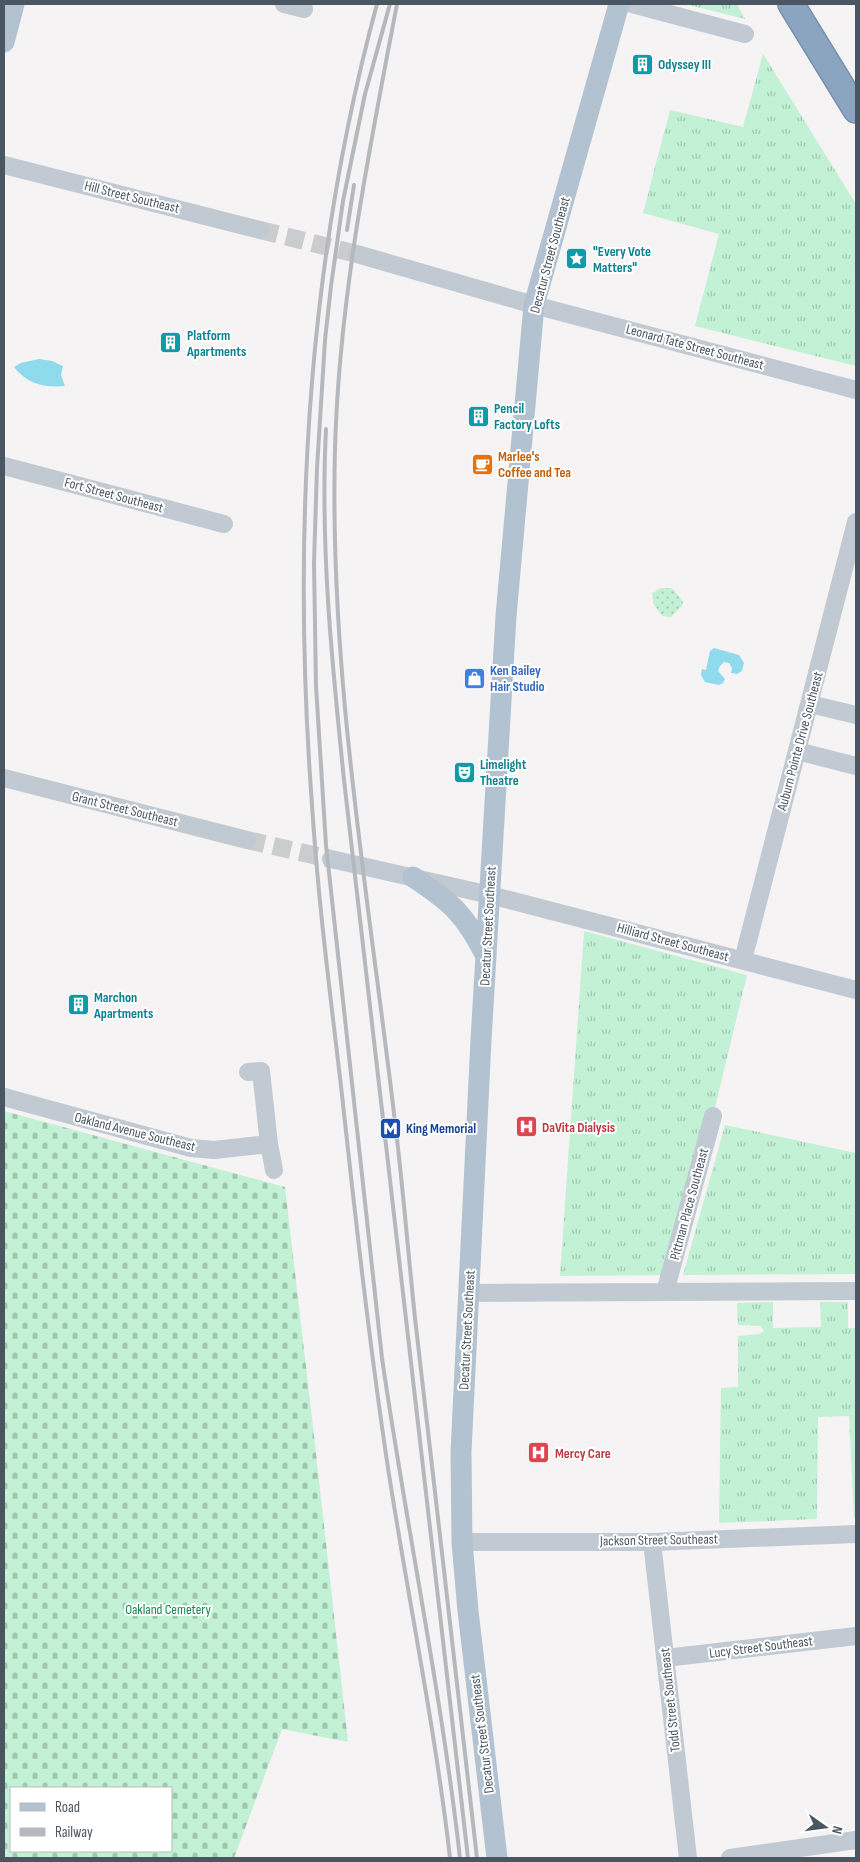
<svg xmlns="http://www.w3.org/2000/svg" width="860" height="1862" font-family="'Sofia Sans Condensed',sans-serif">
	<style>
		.grass { fill: url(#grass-tufts) }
		.cemetery { fill: url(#cemetery-stones); fill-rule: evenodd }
		.park { fill: url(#park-dots) }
		.water { fill: #90daee }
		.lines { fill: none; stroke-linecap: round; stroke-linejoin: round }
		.minor-tunnel { stroke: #caccce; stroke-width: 18; stroke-dasharray: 18 9; stroke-linecap: butt }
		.highway-casing { stroke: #7690ad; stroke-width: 28 }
		.minor { stroke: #c1cad2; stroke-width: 18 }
		.major { stroke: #b3c2d1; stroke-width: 21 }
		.highway { stroke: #8ba5c1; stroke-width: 25 }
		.rail { stroke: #b5b8bd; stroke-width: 4 }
		.labels { text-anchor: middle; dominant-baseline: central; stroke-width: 4; stroke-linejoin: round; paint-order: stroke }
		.culture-label { font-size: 14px; font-weight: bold; fill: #0d838f; stroke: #fff; text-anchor: start }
		.street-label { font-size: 14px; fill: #4a5661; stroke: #fff }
		.food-label { font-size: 14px; font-weight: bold; fill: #c56008; stroke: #fff; text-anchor: start }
		.shop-label { font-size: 14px; font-weight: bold; fill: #366cbe; stroke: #fff; text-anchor: start }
		.health-label { font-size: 14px; font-weight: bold; fill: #be3a42; stroke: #fff; text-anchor: start }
		.transit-label { font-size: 14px; font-weight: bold; fill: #164399; stroke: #fff; text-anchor: start }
		.park-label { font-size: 14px; fill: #17864f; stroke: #fff }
	</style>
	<defs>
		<pattern id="grass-tufts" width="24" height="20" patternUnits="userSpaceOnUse" patternTransform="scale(1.25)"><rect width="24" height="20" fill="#c3f1d5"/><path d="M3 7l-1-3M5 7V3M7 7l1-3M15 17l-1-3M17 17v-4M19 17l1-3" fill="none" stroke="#a0c6b0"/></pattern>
		<pattern id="cemetery-stones" width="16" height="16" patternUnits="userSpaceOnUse" patternTransform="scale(1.25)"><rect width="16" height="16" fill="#c3f1d5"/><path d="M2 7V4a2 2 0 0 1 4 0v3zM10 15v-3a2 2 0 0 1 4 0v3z" fill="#a0c6b0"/></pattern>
		<pattern id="park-dots" width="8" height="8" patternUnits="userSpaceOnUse" patternTransform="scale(1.25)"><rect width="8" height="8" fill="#c3f1d5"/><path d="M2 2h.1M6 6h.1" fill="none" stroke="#a0c6b0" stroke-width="1.8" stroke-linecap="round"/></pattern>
	</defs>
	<rect width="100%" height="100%" fill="#f5f3f3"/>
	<path class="grass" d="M685,4H737L745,19Z
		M763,54L856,204V366L695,326L719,234L643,213L670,110L743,127Z
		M584,931L747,975L713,1116L669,1275L560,1276Z
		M725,1125L856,1153V1274L683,1275Z
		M773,1302V1328L821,1327L820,1302H848V1328H856V1517H854L849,1416L818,1417L817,1519L719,1523L721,1388L738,1387V1336L760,1334L764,1331L761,1326L738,1325L737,1303Z"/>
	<path class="cemetery" d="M4,1111L285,1187L315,1444L348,1742L282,1729L234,1858H4ZM11,1788H171V1851H11Z"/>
	<path class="park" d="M660,588H672L683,601L682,606L671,617L662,616L654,605L652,594Z"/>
	<path class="water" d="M39,359L52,361L63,366L61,375L65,386C44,388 27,384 14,367L21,363Z
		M714,648L739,655L744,663L742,671L737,674L731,673L732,668L729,663L724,662L720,666L718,671L725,679L723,683L719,685L705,682L701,675L702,669L706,670L710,651Z"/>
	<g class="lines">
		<path class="minor-tunnel" d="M260,230L357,254
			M247,840L331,859"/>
		<defs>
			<path id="highway" d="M791,4L856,110"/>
		</defs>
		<use href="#highway" class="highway-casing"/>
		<path class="minor" d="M284,4L304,9
			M632,4L745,34
			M4,165L260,230
			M357,254L534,305L856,390
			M4,466L224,524
			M810,704L856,715
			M797,751L856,766
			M4,778L247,840
			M331,859L490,895L856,990
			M743,960L856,522
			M248,1072L261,1071L269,1144L274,1170
			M4,1097L191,1148L214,1150L269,1144
			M665,1292L713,1116
			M469,1293L856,1291
			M462,1542H652L856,1534
			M652,1542L688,1858
			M665,1658L856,1636
			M730,1858L856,1840"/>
		<path class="major" d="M4,42L14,4
			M413,877C451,902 465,914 486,956
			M497,1858L468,1611L462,1542L461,1452L481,1040L506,616L534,305L619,4"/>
		<use href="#highway" class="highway"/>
		<path class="rail" d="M377,4C306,265 292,536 312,805C318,899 330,993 341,1086C355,1214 369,1341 388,1468C408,1598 435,1727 450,1858
			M390,4L365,94L343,201L331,286L325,340L317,468L314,563L316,686L326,845L382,1358C406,1525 441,1690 460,1858
			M397,4C369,151 339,299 335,449C329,675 369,899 395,1122C403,1187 408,1252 415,1318C435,1498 456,1678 477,1858
			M347,230L354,185
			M326,429C320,546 332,663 344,780L468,1858"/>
	</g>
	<defs>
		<symbol id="building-square" viewBox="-11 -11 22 22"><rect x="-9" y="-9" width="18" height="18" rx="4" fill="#0f9aa8" stroke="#fff"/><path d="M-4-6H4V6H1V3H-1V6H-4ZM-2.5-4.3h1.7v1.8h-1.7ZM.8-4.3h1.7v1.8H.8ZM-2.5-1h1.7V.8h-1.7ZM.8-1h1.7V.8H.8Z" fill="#fff"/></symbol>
		<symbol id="sight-square" viewBox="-11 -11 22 22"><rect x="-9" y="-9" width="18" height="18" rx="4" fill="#0f9aa8" stroke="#fff"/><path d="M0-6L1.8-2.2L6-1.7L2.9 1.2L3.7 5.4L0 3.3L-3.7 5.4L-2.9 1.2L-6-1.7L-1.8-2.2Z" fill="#fff"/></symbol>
		<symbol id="cafe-square" viewBox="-11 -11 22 22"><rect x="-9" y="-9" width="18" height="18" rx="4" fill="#e8710a" stroke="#fff"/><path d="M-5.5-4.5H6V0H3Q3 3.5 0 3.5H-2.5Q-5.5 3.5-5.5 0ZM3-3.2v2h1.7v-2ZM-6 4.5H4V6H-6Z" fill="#fff"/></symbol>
		<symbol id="shop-square" viewBox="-11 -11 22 22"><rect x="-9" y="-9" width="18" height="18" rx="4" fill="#3f7fe0" stroke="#fff"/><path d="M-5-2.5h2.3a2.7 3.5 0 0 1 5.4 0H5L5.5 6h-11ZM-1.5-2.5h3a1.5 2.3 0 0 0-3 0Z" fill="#fff"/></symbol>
		<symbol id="theatre-square" viewBox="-11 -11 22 22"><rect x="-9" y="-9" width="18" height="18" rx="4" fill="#0f9aa8" stroke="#fff"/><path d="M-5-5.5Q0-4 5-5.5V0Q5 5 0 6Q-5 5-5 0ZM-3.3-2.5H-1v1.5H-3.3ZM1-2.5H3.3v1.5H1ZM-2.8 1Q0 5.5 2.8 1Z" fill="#fff"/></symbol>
		<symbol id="hospital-square" viewBox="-11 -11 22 22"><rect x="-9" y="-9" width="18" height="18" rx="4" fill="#e0444e" stroke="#fff"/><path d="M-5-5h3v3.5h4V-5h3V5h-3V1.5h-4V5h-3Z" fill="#fff"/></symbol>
		<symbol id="metro-square" viewBox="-11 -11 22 22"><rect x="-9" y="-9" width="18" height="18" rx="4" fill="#1a4fb4" stroke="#fff"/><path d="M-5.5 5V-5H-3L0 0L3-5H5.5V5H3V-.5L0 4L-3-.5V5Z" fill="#fff"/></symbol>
	</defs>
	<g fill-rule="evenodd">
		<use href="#building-square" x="630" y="52" width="25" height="25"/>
		<use href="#sight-square" x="564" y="246" width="25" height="25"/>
		<use href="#building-square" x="158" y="330" width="25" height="25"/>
		<use href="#building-square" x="466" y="404" width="25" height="25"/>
		<use href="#cafe-square" x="470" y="452" width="25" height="25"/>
		<use href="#shop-square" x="462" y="666" width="25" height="25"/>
		<use href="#theatre-square" x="452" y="760" width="25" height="25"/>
		<use href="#building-square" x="66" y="992" width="25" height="25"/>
		<use href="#hospital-square" x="514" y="1114" width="25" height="25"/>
		<use href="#metro-square" x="378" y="1116" width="25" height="25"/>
		<use href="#hospital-square" x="526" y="1440" width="25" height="25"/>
	</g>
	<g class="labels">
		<g class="culture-label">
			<text x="658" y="64">Odyssey III</text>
			<text x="593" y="251">"Every Vote<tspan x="593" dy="16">Matters"</tspan></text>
			<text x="187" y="335">Platform<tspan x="187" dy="16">Apartments</tspan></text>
			<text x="494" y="408">Pencil<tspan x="494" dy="16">Factory Lofts</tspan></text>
			<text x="480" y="764">Limelight<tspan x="480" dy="16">Theatre</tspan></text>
			<text x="94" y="997">Marchon<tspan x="94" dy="16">Apartments</tspan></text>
		</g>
		<g class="street-label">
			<text transform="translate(132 197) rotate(14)">Hill Street Southeast</text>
			<text transform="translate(550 255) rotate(-75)">Decatur Street Southeast</text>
			<text transform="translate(695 347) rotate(15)">Leonard Tate Street Southeast</text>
			<text transform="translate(114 495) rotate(15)">Fort Street Southeast</text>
			<text transform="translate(800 741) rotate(-75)">Auburn Pointe Drive Southeast</text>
			<text transform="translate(125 809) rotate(14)">Grant Street Southeast</text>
			<text transform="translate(488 926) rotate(-87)">Decatur Street Southeast</text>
			<text transform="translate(673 942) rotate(15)">Hilliard Street Southeast</text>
			<text transform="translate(135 1132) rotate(14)">Oakland Avenue Southeast</text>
			<text transform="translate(689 1204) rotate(-75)">Pittman Place Southeast</text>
			<text transform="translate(467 1330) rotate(-87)">Decatur Street Southeast</text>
			<text transform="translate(659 1540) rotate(-1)">Jackson Street Southeast</text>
			<text transform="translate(761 1647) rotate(-7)">Lucy Street Southeast</text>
			<text transform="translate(670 1700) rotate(-96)">Todd Street Southeast</text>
			<text transform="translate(482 1734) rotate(-97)">Decatur Street Southeast</text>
		</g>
		<g class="food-label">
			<text x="498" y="456">Marlee's<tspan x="498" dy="16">Coffee and Tea</tspan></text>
		</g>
		<g class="shop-label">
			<text x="490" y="670">Ken Bailey<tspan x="490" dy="16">Hair Studio</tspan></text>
		</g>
		<g class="health-label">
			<text x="542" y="1127">DaVita Dialysis</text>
			<text x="555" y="1453">Mercy Care</text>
		</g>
		<g class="transit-label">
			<text x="406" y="1128">King Memorial</text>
		</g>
		<g class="park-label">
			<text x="168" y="1609">Oakland Cemetery</text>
		</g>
	</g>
	<rect width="860" height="1862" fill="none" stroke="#4a5661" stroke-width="10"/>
	<rect x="10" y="1787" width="162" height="65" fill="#ffffff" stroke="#b7bbc0"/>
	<rect x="20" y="1803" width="25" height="8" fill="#b3c2d1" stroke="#b7bbc0"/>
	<text x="55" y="1812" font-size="15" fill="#4a5661">Road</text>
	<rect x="20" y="1828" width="25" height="8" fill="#b5b8bd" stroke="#b7bbc0"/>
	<text x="55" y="1837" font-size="15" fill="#4a5661">Railway</text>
	<g transform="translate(825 1827) rotate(104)" stroke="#ffffff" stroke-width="4" paint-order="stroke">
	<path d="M0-4L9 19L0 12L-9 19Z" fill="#4a5661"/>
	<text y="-8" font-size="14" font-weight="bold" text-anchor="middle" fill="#4a5661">N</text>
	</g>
</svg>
